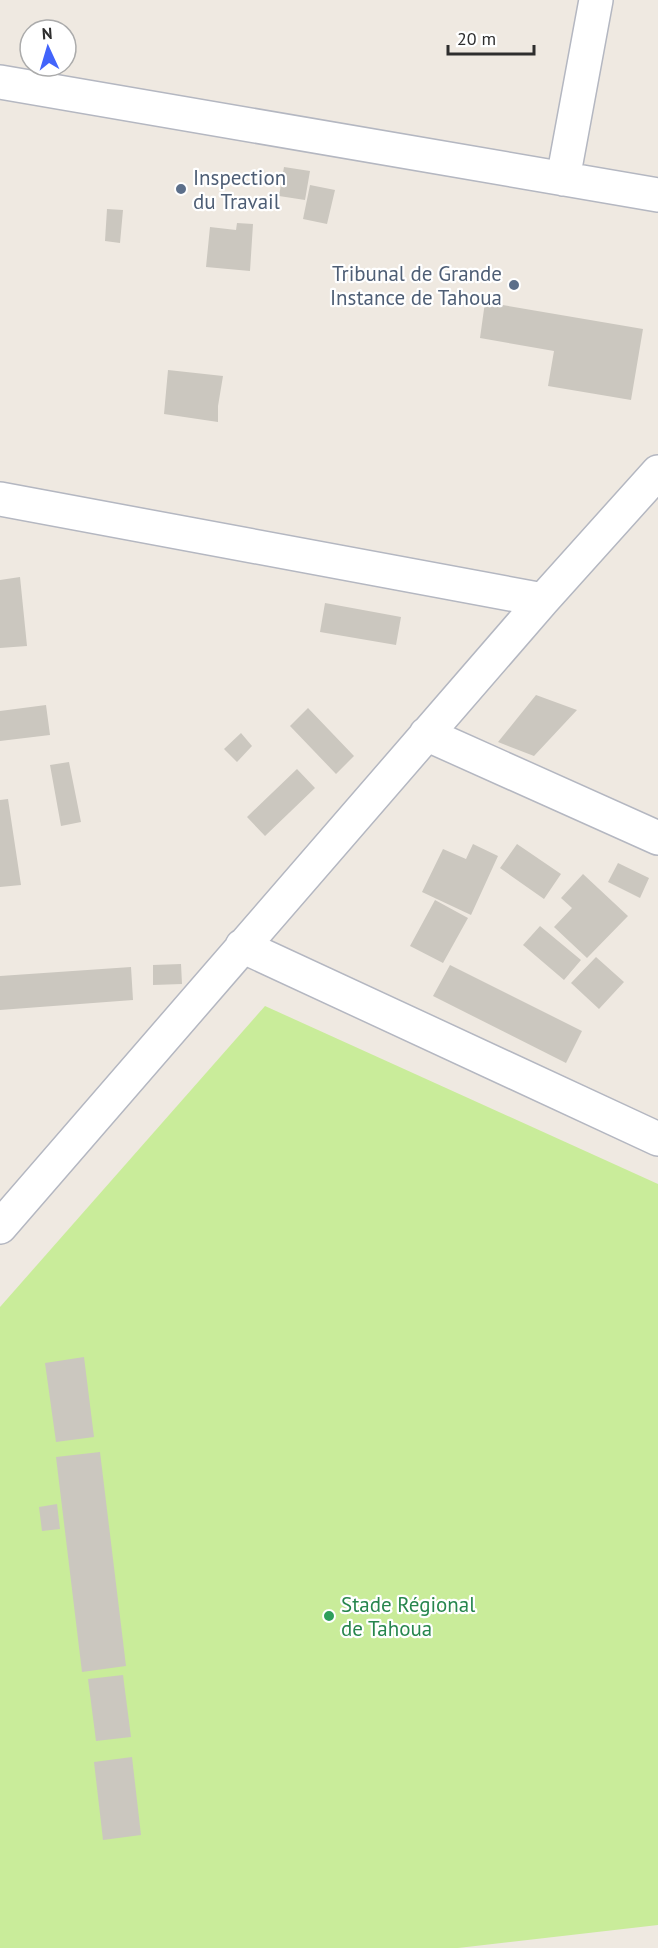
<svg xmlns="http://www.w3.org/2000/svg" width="658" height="1948" font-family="'PT Sans',sans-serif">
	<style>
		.pitch { fill: #c9ec9a }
		.building { fill: #cbc7bf }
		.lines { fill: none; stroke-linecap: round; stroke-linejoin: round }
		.minor-casing { stroke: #b4b7c1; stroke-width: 36 }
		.minor { stroke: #fff; stroke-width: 33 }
		.service-dot { fill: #5c6f8a; stroke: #fff; stroke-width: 2 }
		.leisure-dot { fill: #2e9e5b; stroke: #fff; stroke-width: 2 }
		.labels { text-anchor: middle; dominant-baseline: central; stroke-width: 4.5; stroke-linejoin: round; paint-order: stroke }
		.service-label { font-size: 21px; fill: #4e5e75; stroke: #fff; text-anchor: start }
		.leisure-label { font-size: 21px; fill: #27864d; stroke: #fff; text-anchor: start }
	</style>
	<rect width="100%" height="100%" fill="#efe9e1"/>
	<path class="pitch" d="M265,1006L658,1184V1925L458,1948H0V1307Z"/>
	<path class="building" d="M284,167L310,171L305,200L279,196Z
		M310,185L335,190L327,224L303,219Z
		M107,209L123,210L120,243L105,241Z
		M237,223L253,224L250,271L206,267L210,227L236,230Z
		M485,302L643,329L631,400L548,386L554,351L480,338Z
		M168,370L223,376L218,406V422L164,414Z
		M20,577L27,646L0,648V580Z
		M325,603L401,617L396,645L320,632Z
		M536,695L577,710L534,756L498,742Z
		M46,705L50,735L0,741V711Z
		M308,708L354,756L336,774L290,726Z
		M241,733L252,746L237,762L224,749Z
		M69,762L81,822L61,826L50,765Z
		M297,769L315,788L265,836L247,817Z
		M8,799L21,885L0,887V800Z
		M473,844L498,856L471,915L422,892L443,849L466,859Z
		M517,844L561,874L544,899L500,868Z
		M618,863L649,878L640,898L608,882Z
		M583,874L628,916L587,958L554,927L572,908L561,898Z
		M435,900L468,918L443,963L410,946Z
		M540,926L581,960L564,980L523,945Z
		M596,957L624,982L599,1009L571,983Z
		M181,964L182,984L153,985V965Z
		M450,965L582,1031L566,1063L433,996Z
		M131,967L133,1000L0,1010V976Z
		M84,1357L94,1437L56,1442L45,1363Z
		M100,1452L126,1666L82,1672L56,1457Z
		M57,1504L60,1529L42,1531L39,1507Z
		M123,1675L131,1737L96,1741L88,1679Z
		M132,1757L141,1835L103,1840L94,1762Z"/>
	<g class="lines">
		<defs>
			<path id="minor" d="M0,82L658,195
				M563,179L596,0
				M0,499L543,600
				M426,734L658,838
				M242,946L658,1139
				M0,1227L543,600L658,472"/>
		</defs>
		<use href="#minor" class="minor-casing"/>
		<use href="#minor" class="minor"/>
	</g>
	<g class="service-dot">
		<circle cx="181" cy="189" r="6"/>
		<circle cx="514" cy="285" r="6"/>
	</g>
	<circle class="leisure-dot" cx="329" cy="1616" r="6"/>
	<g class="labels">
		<g class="service-label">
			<text x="193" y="177">Inspection<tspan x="193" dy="24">du Travail</tspan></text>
			<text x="502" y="273" text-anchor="end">Tribunal de Grande<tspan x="502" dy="24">Instance de Tahoua</tspan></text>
		</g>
		<g class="leisure-label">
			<text x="341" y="1604">Stade Régional<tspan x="341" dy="24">de Tahoua</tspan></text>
		</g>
	</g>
	<g transform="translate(48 48) rotate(356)"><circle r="28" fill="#ffffff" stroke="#ababab" stroke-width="1.5"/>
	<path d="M0-4.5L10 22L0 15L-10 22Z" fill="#4264fb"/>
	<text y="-9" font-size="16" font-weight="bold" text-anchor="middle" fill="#2e2e2e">N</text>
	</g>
	<path d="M448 45v9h86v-9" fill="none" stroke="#2e2e2e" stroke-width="3"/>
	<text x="457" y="45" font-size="18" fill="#2e2e2e" stroke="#ffffff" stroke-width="4.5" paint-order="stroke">20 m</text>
</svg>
